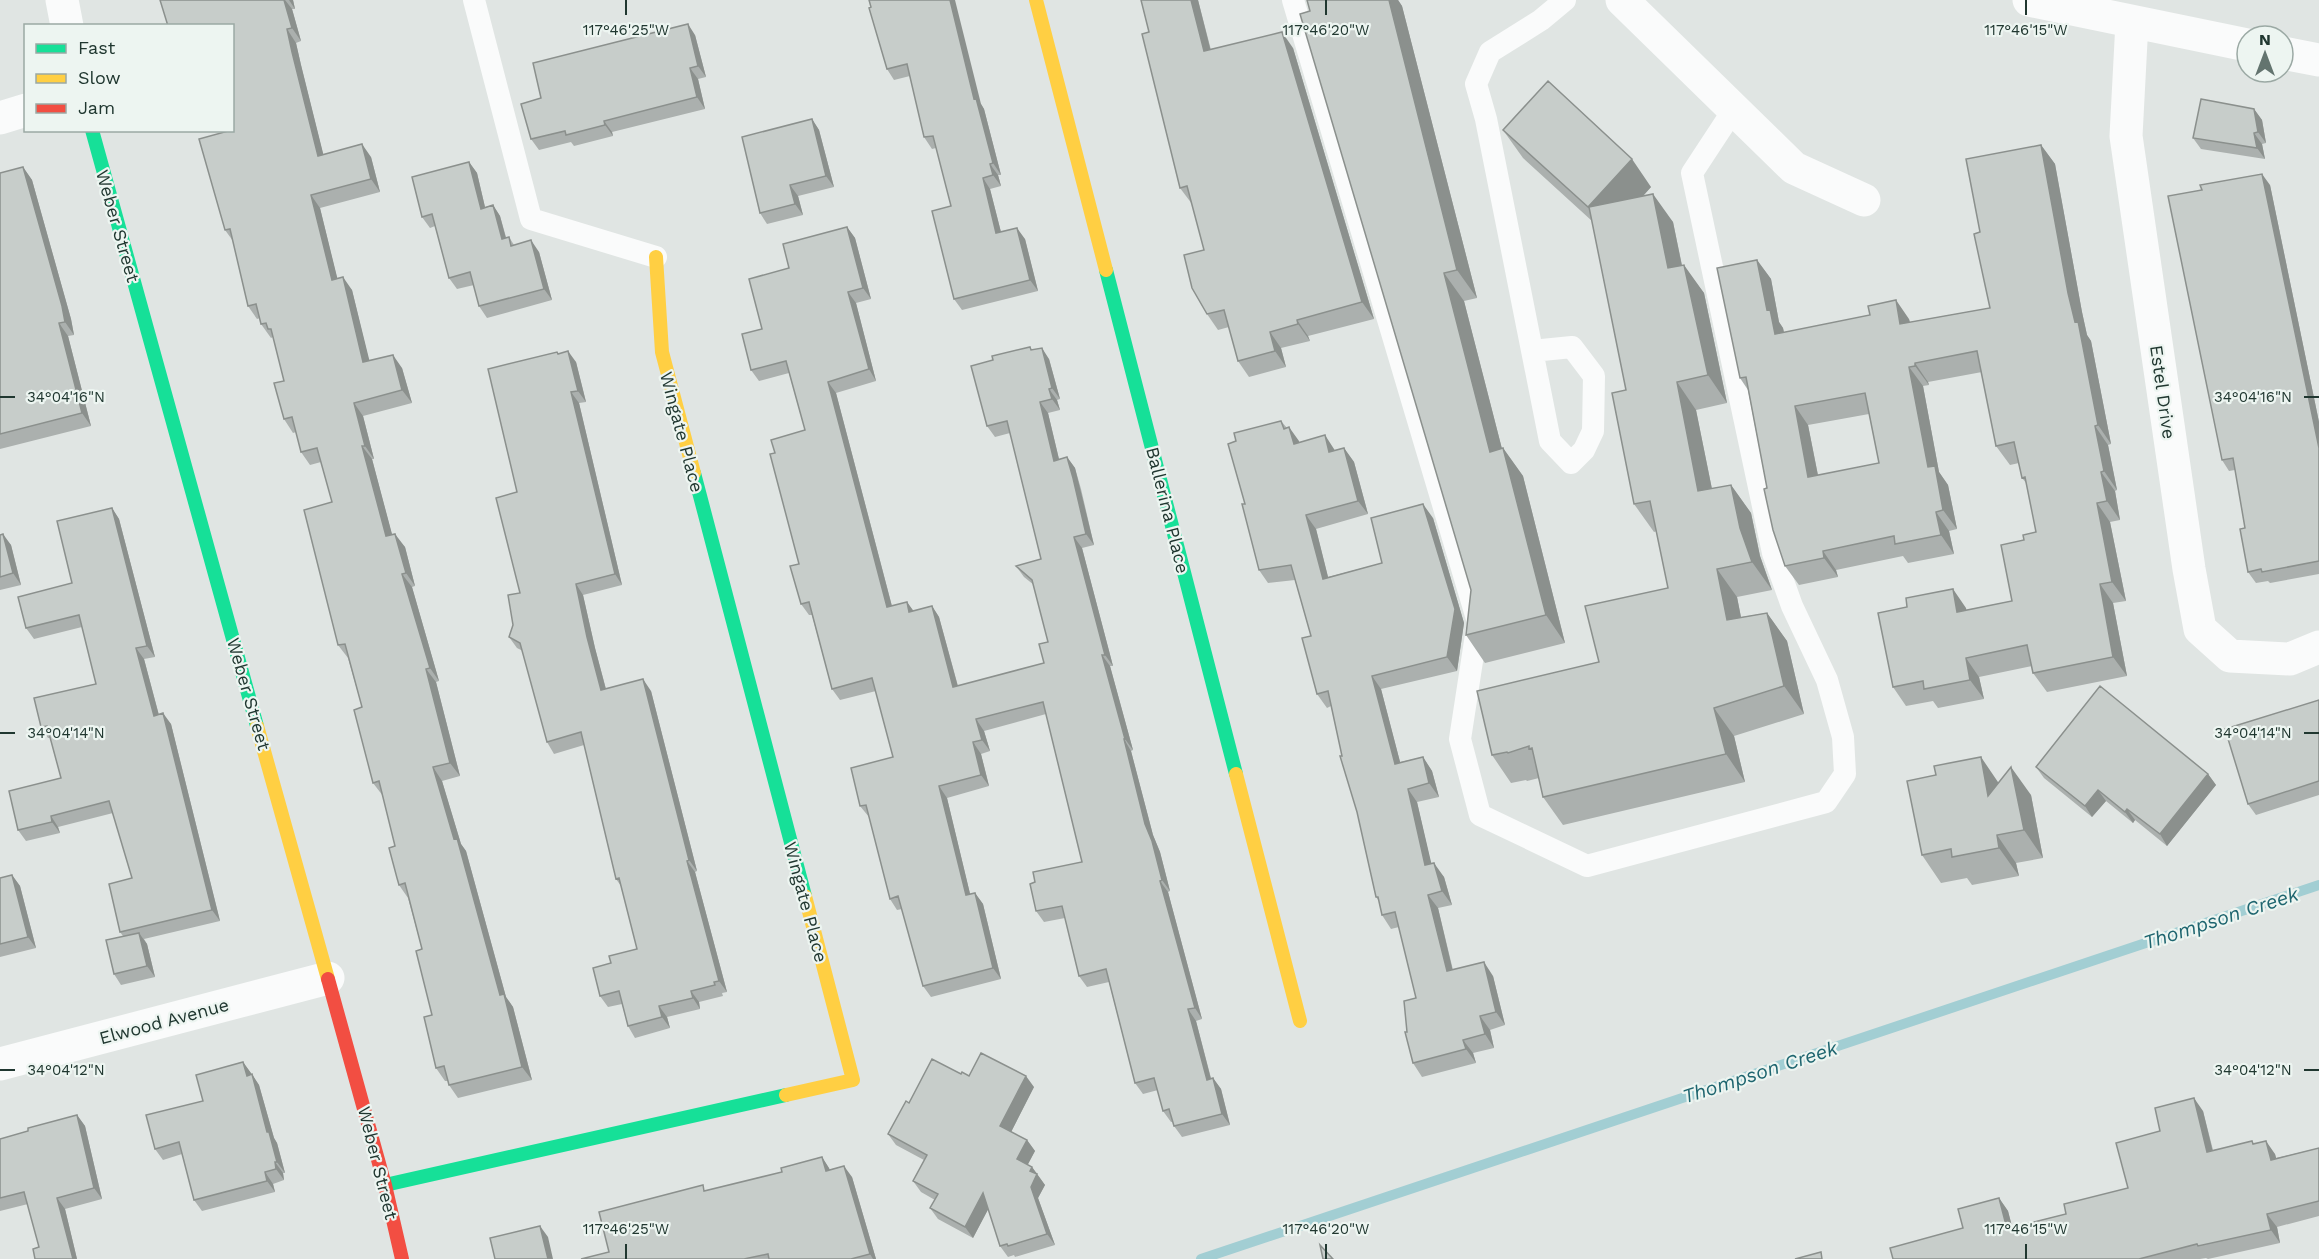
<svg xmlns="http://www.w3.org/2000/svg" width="2319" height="1259" font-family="'Work Sans',sans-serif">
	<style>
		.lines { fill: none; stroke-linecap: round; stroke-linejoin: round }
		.stream { stroke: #a2ced3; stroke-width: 10 }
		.lane { stroke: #fafbfb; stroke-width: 22 }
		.street { stroke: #fafbfb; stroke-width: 33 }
		.fast { stroke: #16e098; stroke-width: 14 }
		.slow { stroke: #ffcf43; stroke-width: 14 }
		.jam { stroke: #f24e42; stroke-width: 14 }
		.wall { fill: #abb0ae; fill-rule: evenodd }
		.shaded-wall { fill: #8b908d }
		.building { fill: #c7cdca; stroke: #8b908d; stroke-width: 1.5; fill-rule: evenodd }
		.ticks { fill: none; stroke: #203730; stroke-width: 2 }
		.labels { text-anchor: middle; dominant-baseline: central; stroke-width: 4.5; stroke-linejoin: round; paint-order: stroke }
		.street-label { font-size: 18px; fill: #203730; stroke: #edf5f1 }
		.water-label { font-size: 20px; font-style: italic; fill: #1e656f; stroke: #edf5f1 }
		.ticks-label { font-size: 15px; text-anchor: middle; fill: #203730; stroke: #edf5f1; stroke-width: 4.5; stroke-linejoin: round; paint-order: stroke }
	</style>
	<rect width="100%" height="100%" fill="#e0e5e3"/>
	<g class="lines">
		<path class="stream" d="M1201,1259L2319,885"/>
		<path class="lane" d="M474,0L531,219L656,257
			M1293,0L1478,622L1460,739L1480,815L1587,866L1826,802L1845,774L1843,737L1827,680L1792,606L1773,553L1692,173L1734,109
			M1532,351L1572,347L1594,376L1593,431L1584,450L1571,463L1550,441L1486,119L1476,84L1490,52L1541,20L1565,0"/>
		<path class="street" d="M62,0L67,26
			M1622,0L1794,168L1864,200
			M2029,0L2247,45
			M2132,22L2126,136L2189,569L2200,629L2230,656L2290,659L2319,647
			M2283,53L2319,60
			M0,118L26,110
			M0,1064L328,978"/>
		<path class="fast" d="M92,130L257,726
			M1106,270L1236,774
			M694,473L805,896
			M385,1185L786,1095"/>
		<path class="slow" d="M1036,0L1106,270
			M656,257L662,352L694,473
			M257,726L328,979
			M1236,774L1300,1021
			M786,1095L853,1080L805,896"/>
		<path class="jam" d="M328,979L385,1185L402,1259"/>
	</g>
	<path class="wall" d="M160,0H293L295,9H292L301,41L296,43L301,65L323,154L371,157L380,192L320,208L337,278L352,290L369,361L402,368L412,403L363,416L374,459H372L392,535L405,547L415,586L412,587L439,681L436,682L460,776L442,781L461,844L466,851L506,997L513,1007L532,1080L458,1098L449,1085L448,1081H445L436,1068L432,1015L422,949L408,898L399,885L395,846L383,796L373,783L362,707L348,658L338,645L332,502L321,462L310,465L301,452L296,432L293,433L284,419V381L273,337L271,338L261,324L260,318L257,319L248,306L233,241L225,230L231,131L232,26Z
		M1141,0H1198L1211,50L1293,48L1374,319L1308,336L1310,341L1281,348L1286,367L1249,377L1238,361L1229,327L1218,330L1207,314L1204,250L1192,204L1180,188L1149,32Z
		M1307,0H1398L1402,6L1477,298L1464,301L1502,449L1503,448L1523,476L1565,643L1485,663L1466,635L1471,590Z
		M869,8L981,104L984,109L1001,175H998L1001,186L990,189L1001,232L1025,239L1038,291L962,310L954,299L951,206L936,148L932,149L924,137L910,76L894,80L887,69Z
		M695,35L706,77L698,79L705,109L612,132L613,136L574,146L571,142L539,150L531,139L541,98Z
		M2254,109L2262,120L2266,143L2262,144L2265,159L2201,149L2193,138Z
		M812,119L819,130L834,187L798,196L803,215L767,224L760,213Z
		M1503,130L1651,187L1643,196L1673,222L1682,265L1704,293L1727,403L1696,410L1712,489L1731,485L1751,513L1760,556L1772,590L1737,597L1741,617L1767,613L1787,641L1804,714L1734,736L1745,782L1563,825L1543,797L1539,778L1527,781L1526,780L1511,783L1492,755L1599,662L1668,588L1657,531L1654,532L1634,504L1626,390L1592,221L1523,158Z
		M2041,145L2055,164L2082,312L2087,335L2091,341L2111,444L2108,445L2117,490L2115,491L2120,520L2110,522L2126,601L2113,603L2127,676L2047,692L2033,673L2032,666L1979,677L1984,699L1938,708L1933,701L1906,706L1893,687L1966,608V610L2012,601L2024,540L2036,532L2027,484L2022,478L2019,463L2010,465L1996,446L1982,372L1928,382L1929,385L1923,386L1939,472L1948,485L1957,529L1949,531L1954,554L1908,563L1903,556L1836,570L1838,577L1799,585L1785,566L1767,488L1748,390L1740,378L1757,260L1771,279L1779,322L1783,328L1784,332L1909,319L1910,322L1990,308L1980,232ZM1869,414L1879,463L1818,475L1808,425Z
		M469,162L477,173L485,207L493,205L500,216L506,237H509L514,245L539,252L552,300L487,318L479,306L474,285L457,289L449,278L435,226L430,228L422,217Z
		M23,167L32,180L71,319L74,335L68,336L91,426L0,449V173Z
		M2270,185L2319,422V574L2270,583L2268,581L2256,583L2248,572L2245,528L2235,470L2229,471L2222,460Z
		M847,227L855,238L871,299L856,303L876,381L836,393L892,606L907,602L913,611L932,606L939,617L958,686L1044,663L1048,642L1034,585L1024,577L1016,566L1041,559L1010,433L995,437L987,426L1032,350L1049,359L1060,399L1057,400L1060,410L1048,413L1059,459L1067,457L1075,468L1081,489L1094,545L1082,548L1113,666H1110L1133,750L1131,751L1153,835L1160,852L1170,891L1168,892L1202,1019L1196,1021L1211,1078H1213L1221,1089L1230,1125L1182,1137L1174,1126L1173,1122H1171L1163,1111L1158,1090L1143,1094L1135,1083L1109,982L1087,987L1079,976L1065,918L1044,922L1036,911L1035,882L1082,862L1046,714L984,731L990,751L981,754L989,786L947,798L970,894L975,893L983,904L1001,979L931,997L923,986L902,909L897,910L890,899L869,817L860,806L893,757L876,691L840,700L832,689L812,615H809L801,604L799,564L775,453L805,430L789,373L759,381L751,370L762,329L789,268Z
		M558,354L576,362L586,402L579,403L622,585L583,595L595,648L606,689L651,691L697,871L695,872L727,992L722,993L723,996L699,1002L700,1009L667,1017L670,1028L635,1038L628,1026L622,1004L608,1007L600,996L611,963L637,949L621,886L616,879L584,745L554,754L547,742L523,651L517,648L509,637L513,625L520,593L517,492Z
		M1281,421L1299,442L1334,449L1335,451L1344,448L1354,462L1368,514L1316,529L1328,577L1382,563L1433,518L1464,623L1457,671L1381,689L1400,762L1423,757L1432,771L1439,797L1417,802L1431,864L1444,877L1452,905L1438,908L1453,970L1493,976L1505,1025L1490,1030L1494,1048L1473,1053L1476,1063L1422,1077L1413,1063L1407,1032L1416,998L1399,927L1391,929L1382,915L1379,901L1376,897L1357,812L1342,756L1331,706L1327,708L1317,694L1311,636L1295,580L1268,583L1259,570L1245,504Z
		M112,508L119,519L155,657L144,659L159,715L171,724L220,921L144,939L147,944L155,977L121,985L114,974L123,936L120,932L132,878L113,813L58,827L60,833L26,841L18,830L61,778L50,738H48L41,727L96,684L82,627L34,639L26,628L72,583Z
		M0,535L11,545L21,585L0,590Z
		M2319,700V795L2256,815L2248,804Z
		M2036,767L2208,774L2216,785L2167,846L2135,820L2133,823L2106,801L2092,817L2044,778Z
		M1998,783L2031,795L2043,858L2016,863L2019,876L1972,885L1967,878L1941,883L1922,855Z
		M12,875L20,886L36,948L0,957V878Z
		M243,1062L259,1085L274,1138L277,1143L285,1173H283L284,1180L273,1184L275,1192L202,1211L194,1200L182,1154L163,1160L155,1149Z
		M961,1074L1034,1087L1011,1132L1027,1140L1035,1151L1027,1165L1032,1167L1045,1185L1038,1198L1055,1245L1015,1257L1014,1255L1008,1257L1000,1246L988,1209L973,1238L938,1219L930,1208L935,1200L921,1192L913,1181L924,1160L896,1145L888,1134L909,1103Z
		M2203,1111L2213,1150L2254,1144L2275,1154L2276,1158L2319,1148V1216L2277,1227L2280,1243L2208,1259L2206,1258L2200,1259H1893L1963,1228L1999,1198L2008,1211L2012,1227L2066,1214L2128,1188L2160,1131Z
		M77,1115L85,1126L102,1199L65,1209L77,1259H35L39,1247L28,1204L0,1211V1139L28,1131Z
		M822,1157L830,1170L852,1177L876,1259H581L609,1252L707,1191L782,1172Z"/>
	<path class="shaded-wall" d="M284,0H285L292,9L301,41L292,28Z
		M289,0H293L295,9Z
		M950,0H955L981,104L984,109L1001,175L993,163L974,99Z
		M1191,0H1198L1215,68L1204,51Z
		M1389,0H1398L1402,6L1477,298L1457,270Z
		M688,24L695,35L706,77L698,66Z
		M287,29L296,43L301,65L327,169L318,156L292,52Z
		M1282,32L1293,48L1374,319L1362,302Z
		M690,68L698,79L705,109L697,97Z
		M2254,109L2262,120L2266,143L2258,132Z
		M812,119L819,130L834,187L826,176Z
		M604,121L612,132L613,136L605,125Z
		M2254,133L2262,144L2265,159L2257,148Z
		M362,144L371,157L380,192L371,179Z
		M2041,145L2055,164L2082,312L2087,335L2091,341L2111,444L2098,425L2068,293Z
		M1632,159L1651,187L1608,235L1588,207Z
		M469,162L477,173L488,220L481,209Z
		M990,164L998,175L1001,186L993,175Z
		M23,167L32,180L71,319L74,335L65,322Z
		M2262,174L2270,185L2319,422V448Z
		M983,178L990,189L1004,244L996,233Z
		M790,185L798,196L803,215L795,204Z
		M1653,194L1673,222L1688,296L1668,268Z
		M311,195L320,208L341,293L332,280Z
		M493,205L500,216L509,250L502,239Z
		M847,227L855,238L871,299L863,288Z
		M1017,228L1025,239L1038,291L1030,280Z
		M531,240L539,252L552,300L544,289Z
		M1757,260L1771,279L1779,322L1783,328L1788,353L1775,334L1767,310Z
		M1684,265L1704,293L1727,403L1708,375Z
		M1444,273L1464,301L1510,480L1490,452Z
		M343,277L352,290L373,375L363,362Z
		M848,292L856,303L876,381L869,369Z
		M1896,300L1909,319L1914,343L1900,324Z
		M1297,320L1308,336L1310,341L1298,324Z
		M59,323L68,336L91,426L82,413Z
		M1270,332L1281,348L1286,367L1275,351Z
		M1042,348L1049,359L1060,399L1052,388Z
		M568,351L576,362L586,402L578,391Z
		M393,355L402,368L412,403L402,390Z
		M1915,363L1928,382L1929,385L1915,366Z
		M1909,367L1923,386L1939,472L1948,485L1957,529L1943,510L1928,467Z
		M828,382L836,393L895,618L887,607Z
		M1677,382L1696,410L1718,519L1698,491Z
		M1049,389L1057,400L1060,410L1052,399Z
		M571,392L579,403L622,585L615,574Z
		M1040,402L1048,413L1062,472L1054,461Z
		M354,403L363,416L374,459L365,446Z
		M1795,406L1808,425L1822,496L1808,477Z
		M2095,426L2108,445L2117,490L2104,471Z
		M1289,427L1299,441L1303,457L1294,444Z
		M1325,435L1334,449L1339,466L1329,452Z
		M362,446L372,459L396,549L386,536Z
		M1344,448L1354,462L1368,514L1358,501Z
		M1503,448L1523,476L1565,643L1546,615Z
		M1067,457L1075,468L1094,545L1086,534Z
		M2101,472L2115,491L2120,520L2107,501Z
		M1731,485L1751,513L1760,556L1772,590L1752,562L1740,528Z
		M2097,503L2110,522L2126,601L2112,582Z
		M1423,504L1433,518L1464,623L1457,671L1447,657Z
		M112,508L119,519L155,657L147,646Z
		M1936,512L1949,531L1954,554L1941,535Z
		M1306,515L1316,529L1332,593L1323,579Z
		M3,534L11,545L21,585L13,573Z
		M395,534L405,547L415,586L406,573Z
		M1074,537L1082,548L1113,666L1105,655Z
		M1823,551L1836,570L1838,577L1824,558Z
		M1717,569L1737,597L1747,648L1727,620Z
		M402,574L412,587L439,681L430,668Z
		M576,584L583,595L595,648L609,701L601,690L587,637Z
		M2100,584L2113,603L2127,676L2113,657Z
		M1953,589L1966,608L1970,631L1957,612Z
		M907,602L915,613L909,612Z
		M932,606L939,617L961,698L953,687Z
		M1767,613L1787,641L1804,714L1784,686Z
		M136,648L144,659L162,727L154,716Z
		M1102,655L1110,666L1133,750L1125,739Z
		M1966,658L1979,677L1984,699L1970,680Z
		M426,669L436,682L460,776L450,763Z
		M1372,676L1381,689L1404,777L1395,764Z
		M643,679L651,691L697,871L689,860Z
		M1714,708L1734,736L1745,782L1726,754Z
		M163,713L171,724L220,921L212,910Z
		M976,719L984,731L990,751L982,740Z
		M1124,739L1131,751L1153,835L1160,852L1170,891L1162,880L1145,824Z
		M973,742L981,754L989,786L981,775Z
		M1423,757L1432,771L1439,797L1429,783Z
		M1981,757L2000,785L1988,796Z
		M433,767L442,781L461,844L466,851L506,997L513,1007L532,1080L522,1067L500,995Z
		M2011,767L2031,795L2043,858L2024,830Z
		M2208,774L2216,785L2167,846L2160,834Z
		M939,786L947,798L973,906L966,895Z
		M1408,789L1417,802L1435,879L1425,865Z
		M2098,790L2106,801L2092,817L2085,806Z
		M2127,809L2135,820L2133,823L2125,812Z
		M51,816L58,827L60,833L52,822Z
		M1997,835L2016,863L2019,876L1999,848Z
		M687,861L695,872L727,992L719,981Z
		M1434,863L1444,877L1452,905L1442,891Z
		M12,875L20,886L36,948L28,937Z
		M1160,881L1168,892L1202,1019L1195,1008Z
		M975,893L983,904L1001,979L993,968Z
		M1428,895L1438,908L1456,985L1447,971Z
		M139,933L147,944L155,977L147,966Z
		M1484,962L1493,976L1505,1025L1496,1012Z
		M691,991L699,1002L700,1009L693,998Z
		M659,1006L667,1017L670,1028L662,1017Z
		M1188,1009L1196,1021L1214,1091L1207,1080Z
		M1480,1016L1490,1030L1494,1048L1485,1034Z
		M1463,1040L1473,1053L1476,1063L1466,1049Z
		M243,1062L251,1073L254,1087L247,1076Z
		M252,1074L259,1085L274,1138L277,1143L285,1173L277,1162L267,1132Z
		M1026,1076L1034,1087L1008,1138L1000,1126Z
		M1213,1078L1221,1089L1230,1125L1222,1114Z
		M2194,1098L2203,1111L2216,1165L2207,1152Z
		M77,1115L85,1126L102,1199L94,1188Z
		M1027,1140L1035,1151L1025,1170L1017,1159Z
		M2266,1141L2275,1154L2280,1173L2271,1160Z
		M822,1157L829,1168L834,1182L826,1171Z
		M275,1162L283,1173L284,1180L276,1169Z
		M844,1166L852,1177L876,1259H873L870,1254Z
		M1032,1167L1045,1185L1038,1198L1055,1245L1047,1234L1031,1187L1030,1171Z
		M265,1172L273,1184L275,1192L267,1181Z
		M983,1193L991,1204L973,1238L965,1227Z
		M57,1198L65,1209L77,1259H73Z
		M1999,1198L2008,1211L2013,1230L2006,1225Z
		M2267,1214L2277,1227L2280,1243L2271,1230Z
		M540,1226L548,1237L553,1259H548Z"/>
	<path class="building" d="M160,0H284L292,28L287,29L292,52L318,156L362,144L371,179L311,195L332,280L343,277L363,362L393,355L402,390L354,403L365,446H362L386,536L395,534L406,573L402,574L430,668L426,669L450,763L433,767L454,839L457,838L500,995L504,994L522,1067L449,1085L444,1066L436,1068L424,1017L432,1015L416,951L422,949L405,883L399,885L397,878L389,848L395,846L379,781L373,783L354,710L362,707L345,644L338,645L304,510L332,502L317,448L301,452L292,417L284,419L274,383L284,381L271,329H268L266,323L261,324L256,304L248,306L230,229L225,230L199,139L232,130V26H168Z
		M869,0H950L974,99L976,98L993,163L990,164L993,175L983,178L996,233L1017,228L1030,280L954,299L932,211L951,206L933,136L924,137L907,64L887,69L869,8L871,7Z
		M1141,0H1191L1204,51L1282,32L1362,302L1297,320L1298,324L1270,332L1275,351L1238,361L1224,310L1207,314L1192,288L1184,255L1204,250L1187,186L1180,188L1142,34L1149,32Z
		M1307,0H1389L1457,270L1444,273L1490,452L1503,448L1546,615L1466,635L1471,590L1300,14L1310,11Z
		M688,24L698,66L690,68L697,97L604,121L605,125L566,135L565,131L531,139L521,104L541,98L533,63Z
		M1548,81L1632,159L1588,207L1503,130Z
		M2201,99L2254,109L2258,132L2254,133L2257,148L2193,138Z
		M812,119L826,176L790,185L795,204L760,213L742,137Z
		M2041,145L2068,293L2075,322L2078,321L2098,425L2095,426L2104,471L2101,472L2107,501L2097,503L2112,582L2100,584L2113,657L2033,673L2027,645L1966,658L1970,680L1924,689L1923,681L1893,687L1878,613L1907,607L1906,598L1953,589L1957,612L2012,601L2001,545L2024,540L2023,535L2036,532L2025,477L2022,478L2014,442L1996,446L1977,351L1915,363V366L1909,367L1928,467L1935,466L1943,510L1936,512L1941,535L1895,544L1894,536L1823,551L1824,558L1785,566L1773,530L1764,489L1767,488L1746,377L1740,378L1717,268L1757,260L1767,310L1770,309L1775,334L1870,315L1868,306L1896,300L1900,324L1990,308L1974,234L1980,232L1966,159ZM1865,393L1879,463L1808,477L1795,406Z
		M469,162L481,209L493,205L502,239L509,237L511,246L531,240L544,289L479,306L470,272L449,278L432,214L422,217L412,177Z
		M23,167L62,306L65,322L59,323L82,413L0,434V173Z
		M2262,174L2319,448V561L2262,572L2261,569L2248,572L2240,529L2245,528L2233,458L2222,460L2168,196L2202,190L2200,185Z
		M1653,194L1668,268L1684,265L1708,375L1677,382L1698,491L1731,485L1740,528L1752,562L1717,569L1727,620L1767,613L1784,686L1714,708L1726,754L1543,797L1532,748L1529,749V746L1508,753L1507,752L1492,755L1477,691L1599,662L1585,606L1668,588L1650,501L1634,504L1612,393L1626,390L1589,207Z
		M847,227L863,288L848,292L869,369L828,382L887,607L907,602L909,612L932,606L953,687L1044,663L1039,644L1048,642L1032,580L1016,566L1041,559L1007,421L987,426L971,366L993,360L992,356L1030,347L1031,350L1042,348L1052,388L1049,389L1052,399L1040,402L1054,461L1067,457L1073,478L1086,534L1074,537L1105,655H1102L1125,739H1124L1145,824L1152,841L1162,880L1160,881L1195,1008L1188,1009L1207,1080L1213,1078L1222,1114L1174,1126L1169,1109L1163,1111L1154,1078L1135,1083L1106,969L1079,976L1062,906L1036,911L1030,884L1035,882L1033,872L1082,862L1043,702L976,719L982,740L973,742L981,775L939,786L966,895L975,893L993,968L923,986L898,896L890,899L866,805L860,806L851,768L893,757L872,678L832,689L809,602L801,604L790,566L799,564L770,454L775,453L771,440L805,430L786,361L751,370L742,334L762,329L749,279L789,268L783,244Z
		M568,351L578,391L571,392L615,574L576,584L587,637L601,690L643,679L689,860L687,861L719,981L714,982L715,985L691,991L693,998L659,1006L662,1017L628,1026L619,991L600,996L593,968L611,963L609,956L637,949L619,878L616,879L581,732L547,742L520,643L509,637L513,625L508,595L520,593L496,498L517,492L488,369L557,352L558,354Z
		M1281,421L1284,429L1289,427L1294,444L1325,435L1329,452L1344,448L1358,501L1306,515L1323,579L1382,563L1371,518L1423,504L1455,609L1447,657L1372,676L1395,764L1423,757L1429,783L1408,789L1425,865L1434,863L1442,891L1428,895L1447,971L1484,962L1496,1012L1480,1016L1485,1034L1463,1040L1466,1049L1413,1063L1405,1032H1407L1404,1001L1416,998L1395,912L1382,915L1378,897H1376L1357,812L1340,756H1342L1328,691L1317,694L1302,638L1311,636L1291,565L1259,570L1242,504H1245L1228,444L1236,441L1234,433Z
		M112,508L147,646L136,648L154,716L163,713L212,910L120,932L109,884L132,878L109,801L51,816L52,822L18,830L9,791L61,778L47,726L41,727L34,698L96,684L79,615L26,628L18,597L72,583L57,521Z
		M3,534L13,573L0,577V535Z
		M2100,686L2208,774L2160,834L2127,809L2125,812L2098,790L2085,806L2036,767Z
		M2319,700V781L2248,804L2225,729Z
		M1981,757L1988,796L2011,767L2024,830L1997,835L1999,848L1952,857L1951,849L1922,855L1907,781L1936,775L1934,766Z
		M12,875L28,937L0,944V878Z
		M139,933L147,966L114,974L106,940Z
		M981,1053L1026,1076L1000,1126L1027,1140L1017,1159L1032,1167L1030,1171L1037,1174L1031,1187L1047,1234L1008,1246L1007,1244L1000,1246L983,1193L965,1227L930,1208L938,1194L913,1181L927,1155L888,1134L906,1101L909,1103L932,1059L961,1074L962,1072L969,1076Z
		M243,1062L247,1076L252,1074L267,1132H269L277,1162H275L276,1169L265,1172L267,1181L194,1200L179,1142L155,1149L146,1115L203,1101L196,1075Z
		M2194,1098L2207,1152L2252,1141L2253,1144L2266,1141L2271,1160L2319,1148V1201L2267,1214L2271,1230L2198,1246L2197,1244L2139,1259H1893L1890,1248L1963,1228L1958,1209L1999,1198L2006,1225L2009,1224L2010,1228L2066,1214L2064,1204L2128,1188L2116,1143L2160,1131L2155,1108Z
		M77,1115L94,1188L57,1198L73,1259H35L33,1249L39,1247L24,1192L0,1198V1139L28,1131V1128Z
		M822,1157L826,1171L844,1166L870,1254L851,1259H769L768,1254L744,1259H581L609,1252L599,1212L703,1185L704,1191L782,1172L781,1168Z
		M540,1226L548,1259H495L490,1238Z
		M1320,1245L1333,1259H1323Z
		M1821,1252L1822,1259H1795Z"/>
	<path class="ticks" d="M626,0V15M1326,0V15M2026,0V15M0,397H15M2304,397H2319M0,733H15M2304,733H2319M0,1070H15M2304,1070H2319M626,1244V1259M1326,1244V1259M2026,1244V1259"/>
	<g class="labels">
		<g class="street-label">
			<text transform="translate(118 226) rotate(74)">Weber Street</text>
			<text transform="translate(2163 392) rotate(82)">Estel Drive</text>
			<text transform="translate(682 432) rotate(75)">Wingate Place</text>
			<text transform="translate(1168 510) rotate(76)">Ballerina Place</text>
			<text transform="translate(249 694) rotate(74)">Weber Street</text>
			<text transform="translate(806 902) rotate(75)">Wingate Place</text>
			<text transform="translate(164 1021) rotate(-15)">Elwood Avenue</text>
			<text transform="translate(378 1163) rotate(76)">Weber Street</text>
		</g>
		<g class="water-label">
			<text transform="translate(2221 918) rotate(-18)">Thompson Creek</text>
			<text transform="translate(1760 1072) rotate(-18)">Thompson Creek</text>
		</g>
	</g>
	<g class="ticks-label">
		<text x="626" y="35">117°46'25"W</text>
		<text x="1326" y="35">117°46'20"W</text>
		<text x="2026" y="35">117°46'15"W</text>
		<text x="66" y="402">34°04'16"N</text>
		<text x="2253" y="402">34°04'16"N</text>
		<text x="66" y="738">34°04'14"N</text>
		<text x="2253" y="738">34°04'14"N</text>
		<text x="66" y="1075">34°04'12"N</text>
		<text x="2253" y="1075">34°04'12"N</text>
		<text x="626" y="1234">117°46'25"W</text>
		<text x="1326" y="1234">117°46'20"W</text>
		<text x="2026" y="1234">117°46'15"W</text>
	</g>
	<rect x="24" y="24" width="210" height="108" fill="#edf5f1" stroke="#9ba9a4" stroke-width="1.5"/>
	<rect x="36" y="44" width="30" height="9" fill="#16e098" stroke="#9ba9a4" stroke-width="1.5"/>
	<text x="78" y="54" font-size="18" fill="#203730">Fast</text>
	<rect x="36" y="74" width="30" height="9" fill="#ffcf43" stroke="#9ba9a4" stroke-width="1.5"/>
	<text x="78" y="84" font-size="18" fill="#203730">Slow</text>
	<rect x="36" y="104" width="30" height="9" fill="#f24e42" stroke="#9ba9a4" stroke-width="1.5"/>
	<text x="78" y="114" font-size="18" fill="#203730">Jam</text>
	<g transform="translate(2265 54)"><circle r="28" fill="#edf5f1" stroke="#9ba9a4" stroke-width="1.5"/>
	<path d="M0-4.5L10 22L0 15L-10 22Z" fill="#63746f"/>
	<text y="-9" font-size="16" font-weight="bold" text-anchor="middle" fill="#203730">N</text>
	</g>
</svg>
